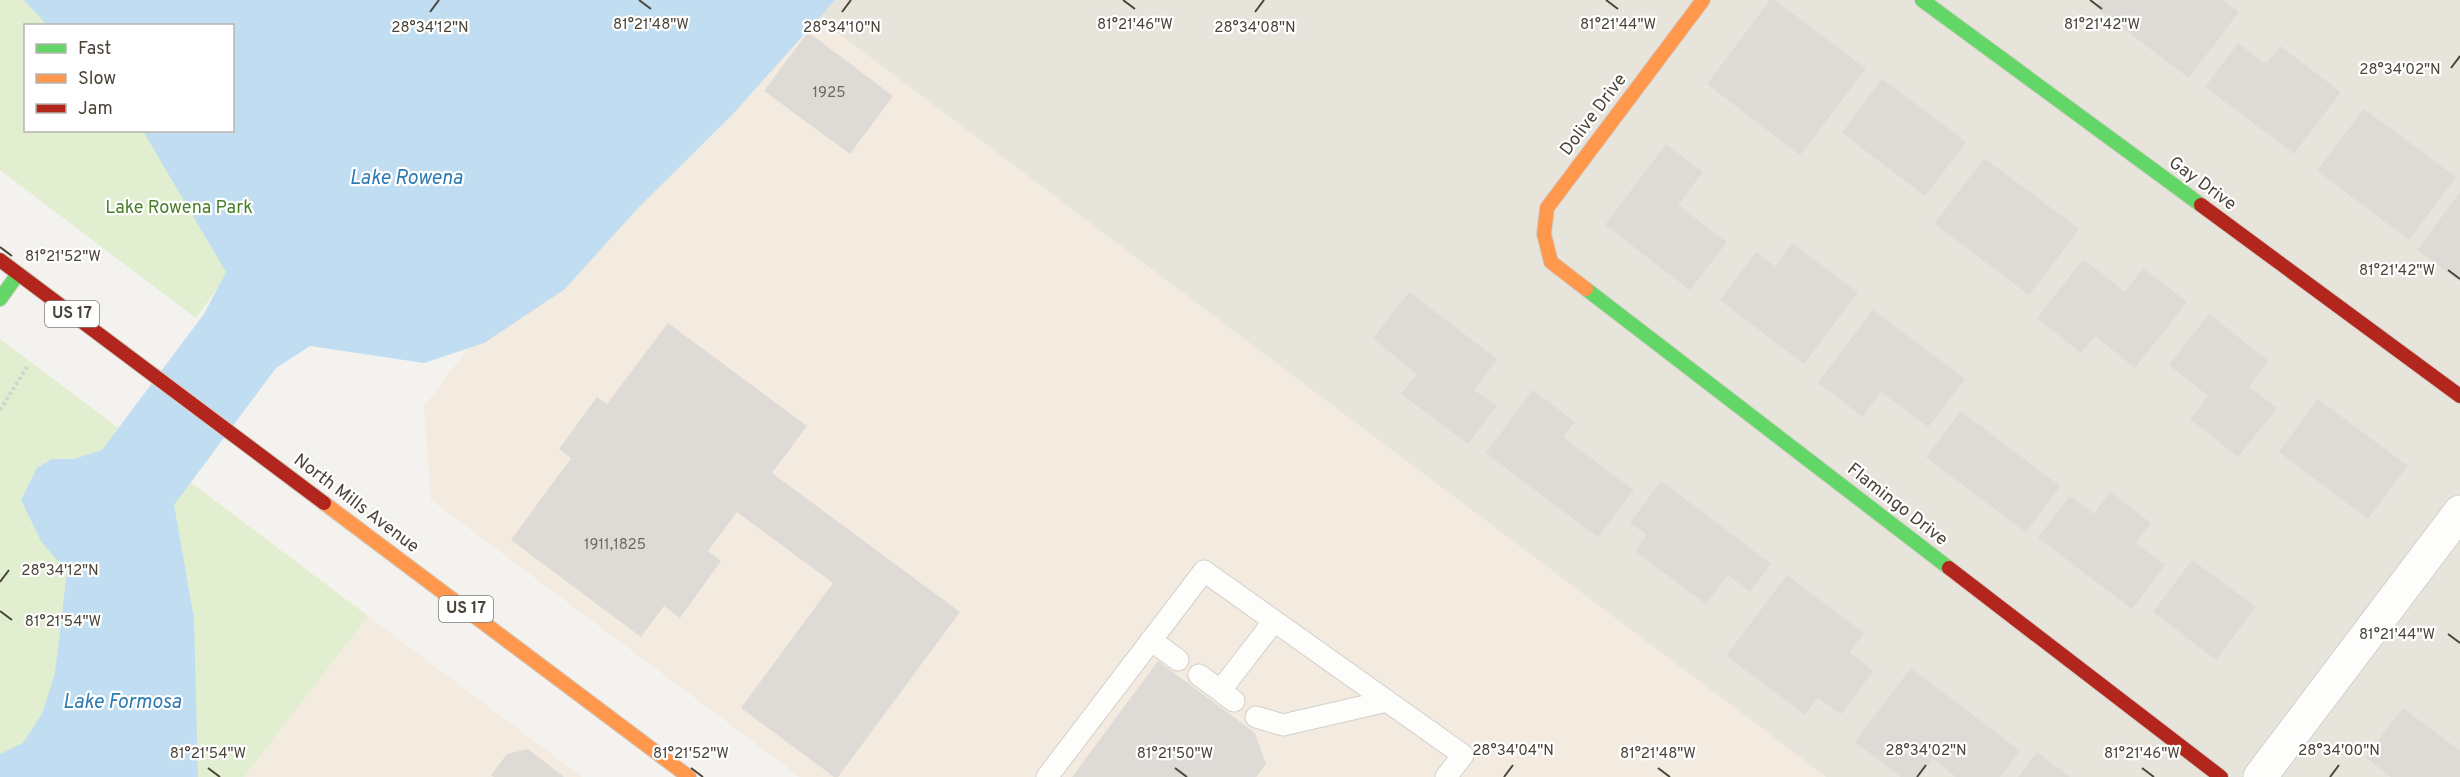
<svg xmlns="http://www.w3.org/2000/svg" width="2460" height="777" font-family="Overpass,sans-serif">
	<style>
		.residential { fill: #e7e4dc }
		.commercial { fill: #f3ebdf }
		.green { fill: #e1eecf; fill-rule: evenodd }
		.water { fill: #c0ddf1 }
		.building { fill: #dedbd6 }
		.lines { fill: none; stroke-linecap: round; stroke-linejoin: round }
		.lane-casing { stroke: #d2d0cb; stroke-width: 23 }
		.street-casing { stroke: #d2d0cb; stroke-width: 35 }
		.fast-casing { stroke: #d3cfc5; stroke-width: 16 }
		.slow-casing { stroke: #d3cfc5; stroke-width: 16 }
		.jam-casing { stroke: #d3cfc5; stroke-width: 16 }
		.path { stroke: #d3d2cc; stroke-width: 4; stroke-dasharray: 3 3; stroke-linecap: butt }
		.lane { stroke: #fdfdfc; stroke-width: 21 }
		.street { stroke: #fdfdfc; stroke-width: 33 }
		.fast { stroke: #63d668; stroke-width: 14 }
		.slow { stroke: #ff974d; stroke-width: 14 }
		.jam { stroke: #b3261e; stroke-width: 14 }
		.ticks { fill: none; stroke: #4b4439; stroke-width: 2 }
		.labels { text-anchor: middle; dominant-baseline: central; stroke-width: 4.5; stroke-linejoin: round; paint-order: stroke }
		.number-label { font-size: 15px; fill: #706a61 }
		.shield { fill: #fff; stroke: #817c74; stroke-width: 1.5 }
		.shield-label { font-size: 16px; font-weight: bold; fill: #4b4439 }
		.street-label { font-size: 18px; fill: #4b4439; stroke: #fff }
		.park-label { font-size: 18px; fill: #4a7f2a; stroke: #fff }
		.water-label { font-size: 20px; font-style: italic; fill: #2e7ab2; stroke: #fff }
		.ticks-label { font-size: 15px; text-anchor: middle; fill: #4b4439; stroke: #fff; stroke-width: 4.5; stroke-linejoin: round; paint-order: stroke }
	</style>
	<rect width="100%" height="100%" fill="#f4f2ee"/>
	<path class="residential" d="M794,0H2460V777H1826Z"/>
	<path class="commercial" d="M729,0H794L1826,777H800L431,500L424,407Z
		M368,616L582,777H244Z"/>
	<path class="green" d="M0,0H246L339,119L196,318L0,170ZM26,26H232V130H26Z
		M0,339L368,616L244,777H0Z"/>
	<path class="water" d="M24,0H835L733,114L637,209L565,289L484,343L424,363L310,346L276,368L174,505L194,619L198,777H0V754L23,743L42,714L55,673L67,572L41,541L21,500L37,468L52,459H74L102,450L204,314L226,272L143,131L232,130V26L47,25Z"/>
	<path class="building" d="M1770,0H1775L1866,69L1800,155L1707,84Z
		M2101,0H2223L2239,12L2189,78L2095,7Z
		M808,32L893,96L850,154L764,91Z
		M2238,43L2266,64L2280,46L2341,92L2294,154L2205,87Z
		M1882,79L1966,142L1925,196L1842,133Z
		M2364,109L2456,177L2409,240L2317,171Z
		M1666,144L1703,172L1678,205L1727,242L1690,290L1605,225Z
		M1984,158L2079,229L2029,295L1934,224Z
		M2460,192V282L2417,250Z
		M1792,243L1858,293L1804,364L1720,300L1756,252L1775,266Z
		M2083,259L2125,292L2143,268L2187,302L2135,368L2095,336L2081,353L2037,318Z
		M1409,292L1497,359L1474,390L1497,406L1468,444L1401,394L1417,374L1373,339Z
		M1873,310L1965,379L1928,427L1881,392L1863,417L1818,383Z
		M2209,314L2269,361L2249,387L2277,408L2238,457L2190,419L2208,396L2169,365Z
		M668,323L807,426L772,473L960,612L838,777H834L741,708L833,583L737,512L708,551L721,561L680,618L664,606L641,637L511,540L571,458L559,449L597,397L607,404Z
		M1533,390L1575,422L1563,437L1634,490L1598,537L1486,453Z
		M2318,399L2408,466L2368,519L2279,452Z
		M1961,411L2060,486L2026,532L1926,457Z
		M1661,481L1771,564L1750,592L1728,575L1706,604L1635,551L1647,535L1630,523Z
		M2110,492L2151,523L2136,543L2165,565L2132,609L2038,538L2070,496L2094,514Z
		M2192,560L2256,607L2216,660L2153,612Z
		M1787,575L1864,633L1849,652L1873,671L1841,714L1818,698L1805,715L1726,656Z
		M1158,661L1255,733L1266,764L1256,777H1072Z
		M1911,668L2020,751L2000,777H1956L1933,759L1919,777H1901L1855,742Z
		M2403,708L2460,751V777H2391L2365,757Z
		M528,749L564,777H494L491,775L507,754Z
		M2037,752L2070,777H2018Z"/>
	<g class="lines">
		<defs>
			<path id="lane" d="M1151,640L1178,660
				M1199,675L1234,701
				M1220,691L1274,621
				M1256,717L1283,725L1387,701
				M1047,777L1204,571L1463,755L1446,777"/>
			<path id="street" d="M2260,777L2460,512"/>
			<path id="fast" d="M1922,0L2201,205
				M1586,289L1949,568
				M0,299L18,274"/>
			<path id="slow" d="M1586,289L1551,262L1544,234L1547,208L1703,0
				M324,503L689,777"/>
			<path id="jam" d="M2201,205L2460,396
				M0,260L324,503
				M1949,568L2221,777"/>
		</defs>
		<use href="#lane" class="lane-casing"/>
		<use href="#street" class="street-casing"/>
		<use href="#fast" class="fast-casing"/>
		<use href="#slow" class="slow-casing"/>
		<use href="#jam" class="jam-casing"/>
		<path class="path" d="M0,410L27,367"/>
		<use href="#lane" class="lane"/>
		<use href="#street" class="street"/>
		<use href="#fast" class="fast"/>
		<use href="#slow" class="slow"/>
		<use href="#jam" class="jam"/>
	</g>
	<path class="ticks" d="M639,0L651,9M1123,0L1135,9M1606,0L1618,9M2090,0L2102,9M430,12L439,0M842,12L851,0M1255,12L1264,0M2451,68L2460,56M0,247L12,256M2448,270L2460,279M0,582L9,570M0,611L12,620M2448,634L2460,643M208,768L220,777M691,768L703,777M1175,768L1187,777M1658,768L1670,777M2142,768L2154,777M1504,777L1513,765M1917,777L1926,765M2330,777L2339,765"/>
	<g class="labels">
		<g class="number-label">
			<text x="829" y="93">1925</text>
			<text x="615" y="545">1911,1825</text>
		</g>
		<g class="shield">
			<rect x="45" y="301" width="54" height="26" rx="4.5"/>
			<rect x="439" y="596" width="54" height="26" rx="4.5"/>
		</g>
		<g class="shield-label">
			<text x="72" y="314">US 17</text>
			<text x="466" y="609">US 17</text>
		</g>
		<g class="street-label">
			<text transform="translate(1594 115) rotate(-53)">Dolive Drive</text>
			<text transform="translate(2202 184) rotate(36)">Gay Drive</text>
			<text transform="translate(356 504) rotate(37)">North Mills Avenue</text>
			<text transform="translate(1897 505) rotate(38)">Flamingo Drive</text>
		</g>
		<g class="park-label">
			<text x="179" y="208">Lake Rowena Park</text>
		</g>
		<g class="water-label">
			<text x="406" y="179">Lake Rowena</text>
			<text x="122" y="703">Lake Formosa</text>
		</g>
	</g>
	<g class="ticks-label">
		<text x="651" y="29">81°21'48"W</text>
		<text x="1135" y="29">81°21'46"W</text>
		<text x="1618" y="29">81°21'44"W</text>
		<text x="2102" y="29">81°21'42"W</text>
		<text x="430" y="32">28°34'12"N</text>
		<text x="842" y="32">28°34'10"N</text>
		<text x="1255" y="32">28°34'08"N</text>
		<text x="2400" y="74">28°34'02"N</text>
		<text x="63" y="261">81°21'52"W</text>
		<text x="2397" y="275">81°21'42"W</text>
		<text x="60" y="575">28°34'12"N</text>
		<text x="63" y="626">81°21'54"W</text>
		<text x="2397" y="639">81°21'44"W</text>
		<text x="1513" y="755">28°34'04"N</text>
		<text x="1926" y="755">28°34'02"N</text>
		<text x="2339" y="755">28°34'00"N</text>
		<text x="691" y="758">81°21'52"W</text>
		<text x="1175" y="758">81°21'50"W</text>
		<text x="1658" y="758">81°21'48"W</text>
		<text x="2142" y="758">81°21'46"W</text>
		<text x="208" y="758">81°21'54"W</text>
	</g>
	<rect x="24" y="24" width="210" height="108" fill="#ffffff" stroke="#b7b4b0" stroke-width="1.5"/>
	<rect x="36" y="44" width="30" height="9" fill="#63d668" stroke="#b7b4b0" stroke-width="1.5"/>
	<text x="78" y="54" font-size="18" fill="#4b4439">Fast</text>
	<rect x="36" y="74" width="30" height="9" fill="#ff974d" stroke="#b7b4b0" stroke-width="1.5"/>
	<text x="78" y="84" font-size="18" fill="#4b4439">Slow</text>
	<rect x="36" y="104" width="30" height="9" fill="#b3261e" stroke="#b7b4b0" stroke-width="1.5"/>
	<text x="78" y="114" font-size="18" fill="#4b4439">Jam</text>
</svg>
